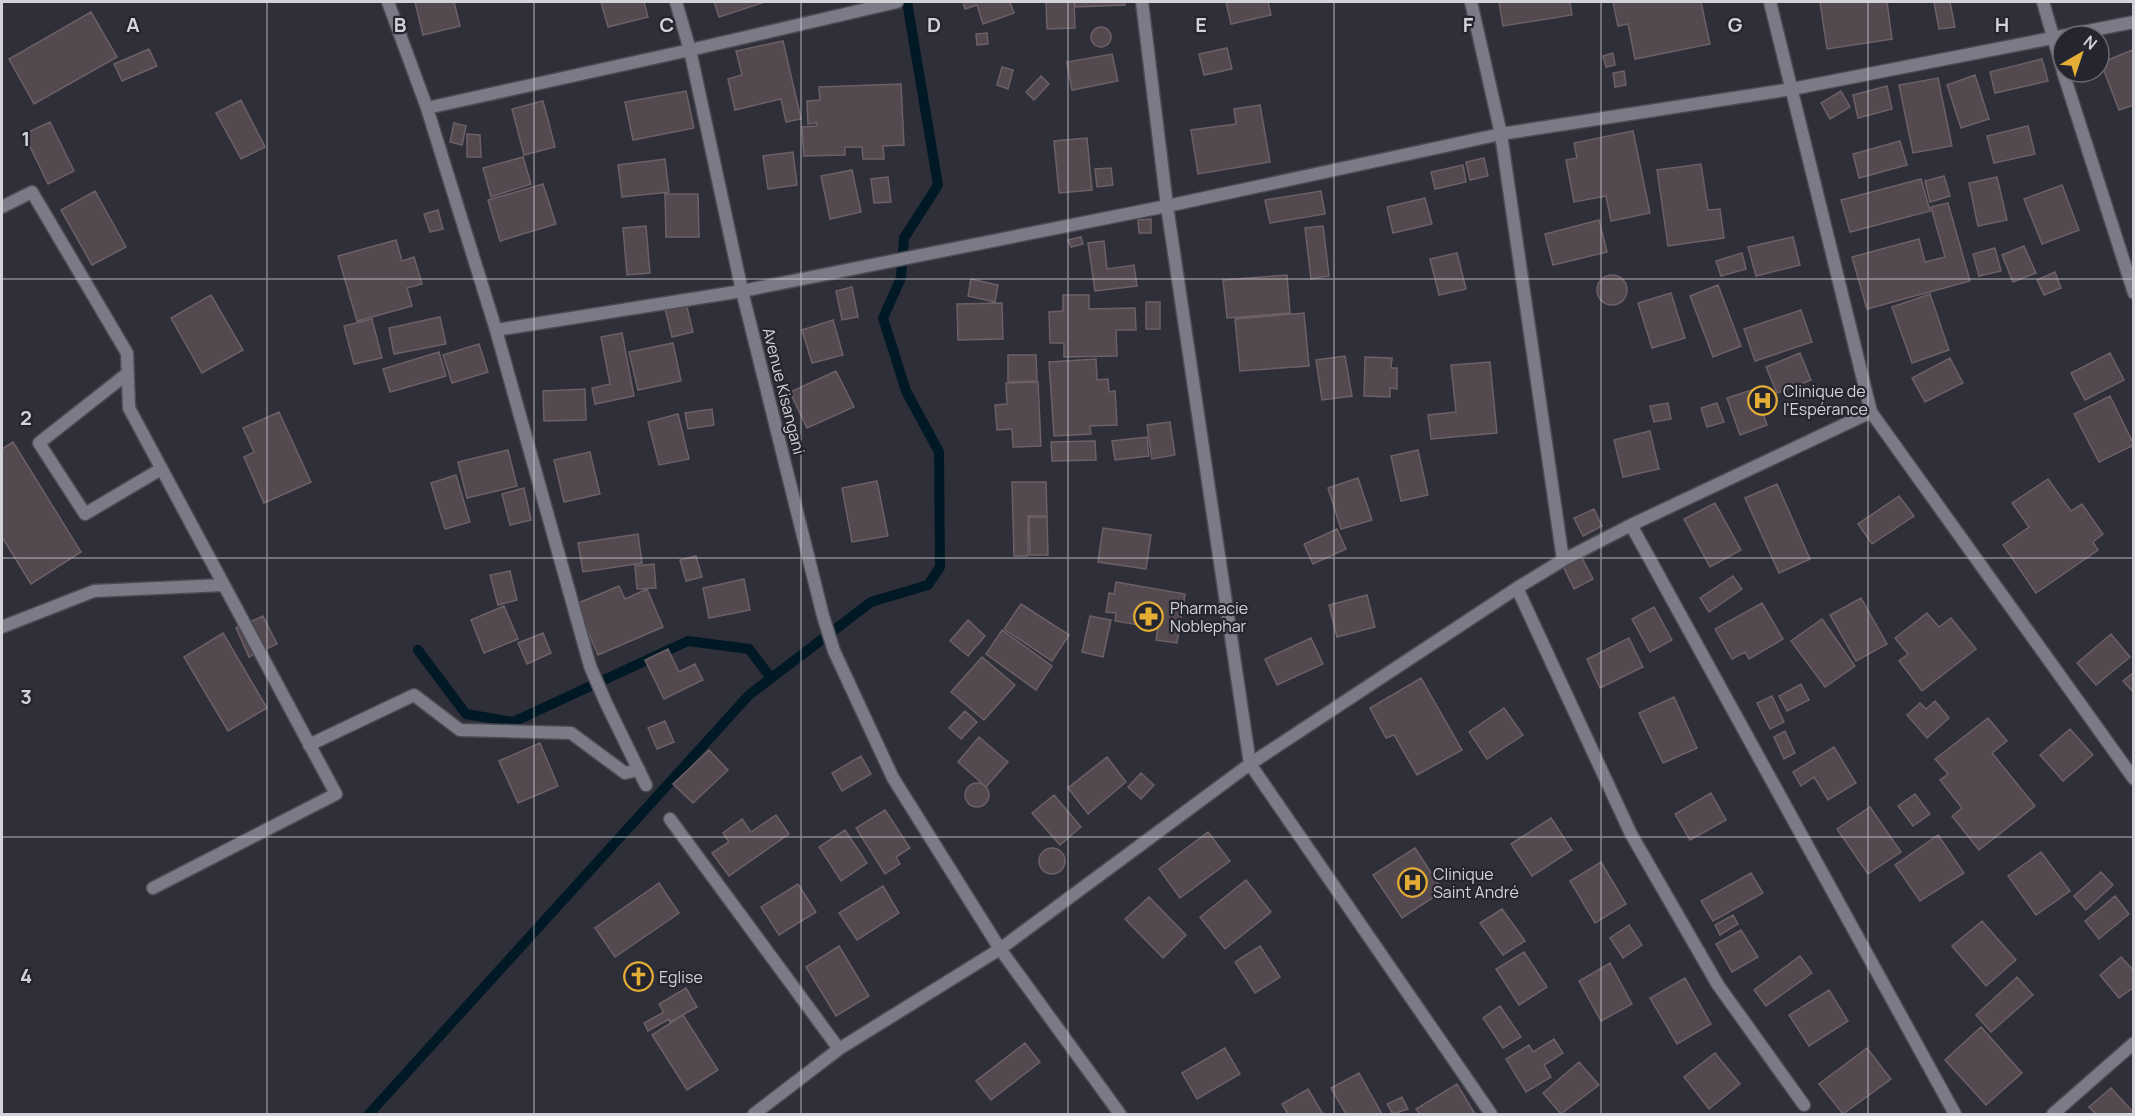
<svg xmlns="http://www.w3.org/2000/svg" width="2135" height="1116" font-family="Manrope,sans-serif">
	<style>
		.lines { fill: none; stroke-linecap: round; stroke-linejoin: round }
		.stream { stroke: #011924; stroke-width: 10 }
		.building { fill: #54494f; stroke: #6c6066; stroke-width: 1.5 }
		.lane-casing { stroke: #4b4b54; stroke-width: 15 }
		.street-casing { stroke: #4b4b54; stroke-width: 15 }
		.lane { stroke: #7b7b87; stroke-width: 12 }
		.street { stroke: #7b7b87; stroke-width: 12 }
		.grid { fill: none; stroke: #d2d2d8; stroke-width: 1.5; stroke-opacity: 0.55 }
		.labels { text-anchor: middle; dominant-baseline: central; stroke-width: 4.5; stroke-linejoin: round; paint-order: stroke }
		.street-label { font-size: 16px; fill: #d2d2d8; stroke: #25252f }
		.poi-label { font-size: 16px; fill: #d2d2d8; stroke: #25252f; text-anchor: start }
		.grid-label { font-size: 20px; text-anchor: middle; font-weight: bold; fill: #d2d2d8; stroke: #25252f; stroke-width: 4.5; stroke-linejoin: round; paint-order: stroke }
	</style>
	<rect width="100%" height="100%" fill="#2f2f39"/>
	<g class="lines">
		<path class="stream" d="M418,650L466,714L513,722L688,641L749,649L771,678
			M369,1114L749,695L871,602L928,585L940,567L939,452L906,391L883,318L901,278L904,238L938,185L907,2"/>
	</g>
	<path class="building" d="M415,2H454L460,26L423,35Z
		M601,2H644L648,17L608,27Z
		M714,2H765L719,17Z
		M963,2H1010L1014,13L983,24L977,5L965,9Z
		M1046,2H1074L1075,28L1047,29Z
		M1075,2H1124L1125,5L1075,7Z
		M1226,2H1268L1271,15L1231,24Z
		M1499,2H1570L1572,15L1503,26Z
		M1613,2H1701L1710,44L1635,59L1628,24L1618,26Z
		M1820,2H1887L1892,39L1827,49Z
		M1934,2H1950L1955,27L1939,29Z
		M91,12L117,57L34,104L9,59Z
		M1091 37a10 10 0 1 1 20 0a10 10 0 1 1-20 0Z
		M987,33L988,44L977,45L976,34Z
		M783,41L801,119L786,122L781,99L735,110L728,79L742,75L736,51Z
		M1227,48L1232,69L1204,75L1199,54Z
		M149,49L157,66L122,81L114,64Z
		M2132,50L2134,55V105L2119,110L2101,63Z
		M1613,53L1615,65L1606,67L1603,56Z
		M1112,54L1118,81L1072,90L1067,62Z
		M2042,59L2048,81L1995,93L1990,72Z
		M1002,67L1013,70L1008,89L997,85Z
		M1624,71L1626,85L1615,87L1613,73Z
		M1975,75L1989,119L1961,128L1947,85Z
		M1041,76L1049,84L1034,100L1026,92Z
		M1938,78L1952,146L1913,153L1899,85Z
		M901,84L904,145L883,146L884,159H863L862,147H845V155L804,156L802,127L817,126V123L808,124L807,101L820,100L819,87Z
		M1887,86L1892,109L1858,118L1853,95Z
		M686,91L694,128L633,140L625,102Z
		M1841,91L1850,107L1830,119L1821,103Z
		M241,100L265,147L241,159L216,113Z
		M543,101L555,147L524,155L512,109Z
		M1260,105L1270,162L1198,174L1191,130L1236,124L1234,109Z
		M50,122L74,171L48,184L24,134Z
		M454,123L466,126L462,145L450,142Z
		M2028,126L2035,154L1994,163L1987,136Z
		M1633,131L1650,213L1611,221L1606,196L1574,202L1566,160L1577,158L1574,143Z
		M467,134L480,135L481,157H467Z
		M1087,138L1092,190L1059,193L1054,141Z
		M1900,141L1907,165L1859,178L1853,154Z
		M793,152L797,185L768,189L763,156Z
		M523,157L531,184L491,197L483,168Z
		M1484,158L1488,176L1470,180L1466,162Z
		M665,159L669,192L622,197L618,165Z
		M1701,164L1708,210L1720,209L1724,238L1668,246L1657,170Z
		M1463,165L1466,182L1435,189L1431,172Z
		M1111,168L1113,185L1097,187L1095,169Z
		M852,170L861,212L830,219L821,176Z
		M1944,176L1950,196L1930,202L1925,181Z
		M888,177L891,202L874,203L871,179Z
		M1997,177L2007,220L1978,226L1969,183Z
		M1921,179L1930,211L1850,232L1841,200Z
		M543,184L556,224L500,241L488,200Z
		M2062,185L2079,230L2042,244L2024,199Z
		M95,191L126,247L92,265L61,210Z
		M1321,191L1325,214L1270,223L1265,200Z
		M665,194H698L699,237H666Z
		M1425,198L1432,224L1393,233L1387,207Z
		M1948,203L1970,281L1867,309L1852,257L1919,239L1925,262L1945,257L1931,207Z
		M438,210L443,229L430,232L424,214Z
		M1151,219V233H1139L1138,220Z
		M1599,220L1607,252L1553,265L1545,234Z
		M646,226L650,273L627,275L623,228Z
		M1323,226L1329,276L1311,279L1305,228Z
		M1081,237L1083,244L1071,247L1068,240Z
		M1793,237L1800,265L1756,276L1748,247Z
		M396,240L402,261L414,257L422,284L407,288L412,306L357,321L338,256Z
		M1104,241L1107,269L1134,265L1137,286L1095,291L1088,243Z
		M2024,246L2036,273L2013,282L2002,255Z
		M1995,248L2001,271L1979,276L1973,254Z
		M1457,253L1466,289L1439,295L1430,259Z
		M1742,253L1746,269L1721,276L1716,261Z
		M2055,272L2061,288L2044,295L2037,280Z
		M1597 290a15 15 0 1 1 30 0a15 15 0 1 1-30 0Z
		M1287,275L1290,313L1227,318L1223,280Z
		M971,279L998,285L995,302L968,296Z
		M1718,285L1741,346L1713,357L1690,296Z
		M852,287L858,317L842,320L836,291Z
		M1671,293L1685,338L1652,348L1638,303Z
		M1930,294L1949,350L1912,363L1892,307Z
		M211,295L243,350L202,373L171,318Z
		M1063,295H1089V309L1135,308L1136,330H1116L1117,356L1064,357V343H1050L1049,312L1063,311Z
		M685,299L693,332L672,337L664,304Z
		M1146,302H1160V329H1146Z
		M1002,303L1003,339L958,340L957,304Z
		M1801,310L1812,342L1755,361L1744,329Z
		M1304,313L1309,366L1240,371L1235,319Z
		M440,317L446,344L394,354L389,328Z
		M372,319L382,358L354,364L344,326Z
		M833,320L843,355L812,363L802,330Z
		M622,333L634,396L595,404L592,388L610,384L601,337Z
		M673,343L681,381L638,390L629,352Z
		M479,344L488,372L452,383L443,355Z
		M439,352L446,376L390,392L383,369Z
		M1800,353L1811,380L1777,393L1766,367Z
		M2110,353L2124,380L2085,400L2071,373Z
		M1008,355H1036L1037,381L1008,382Z
		M1345,356L1352,396L1322,400L1316,360Z
		M1365,357L1392,358L1391,368H1397V389L1390,388V397L1364,396Z
		M1950,358L1963,383L1925,402L1912,378Z
		M1096,359L1097,380L1108,379L1109,392L1115,391L1117,425L1090,426L1091,434L1054,436L1049,362Z
		M1490,362L1497,433L1431,439L1428,415L1456,412L1451,365Z
		M836,371L854,407L807,428L790,392Z
		M1038,382L1041,446L1013,447L1012,429L997,430L995,405L1007,404L1006,383Z
		M585,389L586,420L544,421L543,391Z
		M1755,389L1767,425L1740,435L1727,398Z
		M2110,396L2134,445L2099,462L2074,414Z
		M1668,403L1671,419L1654,422L1650,406Z
		M1717,403L1724,422L1707,427L1701,408Z
		M712,409L714,425L688,429L685,413Z
		M279,412L311,482L264,503L244,457L254,452L243,428Z
		M678,414L689,459L659,465L648,422Z
		M1170,422L1175,455L1152,459L1147,425Z
		M1650,431L1659,469L1623,477L1614,440Z
		M1147,437L1149,456L1115,460L1112,441Z
		M1095,441L1096,460L1052,461L1051,442Z
		M13,442L81,552L31,584L2,537V449Z
		M508,450L517,486L467,498L458,462Z
		M1418,450L1428,495L1401,501L1391,456Z
		M590,452L600,494L564,502L554,460Z
		M456,475L470,522L445,529L431,483Z
		M1358,478L1372,520L1341,529L1328,488Z
		M2048,479L2071,511L2082,504L2103,534L2093,542L2098,550L2036,593L2003,545L2029,527L2012,503Z
		M877,481L888,536L852,542L842,488Z
		M1012,482H1046L1047,516H1028V556H1014Z
		M1777,484L1810,559L1779,573L1745,498Z
		M524,488L531,520L510,525L502,494Z
		M1899,496L1914,516L1872,544L1858,524Z
		M1715,503L1741,550L1710,567L1684,519Z
		M1594,509L1602,526L1583,536L1574,518Z
		M1029,517H1047L1048,555H1030Z
		M1103,528L1151,535L1146,569L1098,562Z
		M1337,529L1346,549L1313,564L1304,544Z
		M638,534L642,563L583,572L578,543Z
		M696,556L702,577L686,581L680,560Z
		M1581,556L1593,579L1574,589L1563,566Z
		M654,564L656,588L637,589L635,566Z
		M510,571L517,600L498,605L490,575Z
		M1733,576L1742,589L1709,612L1700,598Z
		M744,579L750,610L709,618L703,588Z
		M1116,582L1185,594L1177,643L1156,640L1158,628L1115,621L1116,613L1106,612L1109,593L1114,594Z
		M619,586L625,599L647,589L663,627L598,655L576,604Z
		M1367,595L1375,627L1337,637L1329,605Z
		M1861,598L1887,644L1856,661L1830,615Z
		M1762,603L1783,639L1749,659L1745,652L1732,659L1715,629Z
		M1021,604L1069,635L1052,661L1004,629Z
		M504,606L518,639L484,653L471,620Z
		M1654,607L1672,640L1650,652L1632,619Z
		M1927,613L1939,627L1951,618L1976,649L1922,691L1899,661L1908,654L1895,638Z
		M263,616L277,644L249,657L236,628Z
		M1090,616L1111,620L1103,657L1082,652Z
		M1822,619L1855,666L1825,687L1791,641Z
		M968,620L985,636L968,656L950,641Z
		M1002,630L1052,666L1036,690L986,654Z
		M223,633L267,708L228,731L184,657Z
		M543,633L551,653L527,664L518,643Z
		M2111,634L2130,657L2096,685L2077,663Z
		M1311,638L1323,664L1277,685L1265,659Z
		M1629,638L1643,667L1600,688L1587,659Z
		M668,649L679,672L695,664L703,680L664,699L645,660Z
		M982,657L1015,685L984,720L951,692Z
		M2134,672V693L2123,681Z
		M1421,678L1462,750L1417,775L1394,735L1386,738L1370,708Z
		M1801,684L1809,700L1787,711L1779,696Z
		M1772,696L1784,722L1770,729L1757,703Z
		M1674,697L1697,748L1663,763L1639,713Z
		M1935,701L1949,718L1927,738L1907,715L1920,703L1926,709Z
		M1504,708L1523,735L1487,759L1469,732Z
		M965,711L977,722L961,739L949,728Z
		M1988,718L2007,741L1992,753L2035,806L1979,850L1952,816L1962,808L1940,780L1948,774L1935,759Z
		M665,721L674,742L657,749L648,728Z
		M2070,729L2093,755L2063,781L2040,755Z
		M1785,731L1795,753L1784,759L1774,737Z
		M979,737L1008,762L986,787L958,762Z
		M540,743L558,786L518,803L499,761Z
		M1834,747L1856,783L1828,800L1814,777L1801,786L1793,772Z
		M709,750L728,770L693,803L673,784Z
		M861,756L871,774L842,791L832,773Z
		M1107,757L1126,782L1088,814L1068,788Z
		M1141,773L1154,785L1141,799L1128,787Z
		M965 795a12 12 0 1 1 24 0a12 12 0 1 1-24 0Z
		M1711,793L1726,820L1690,840L1675,814Z
		M1915,794L1930,814L1913,826L1898,806Z
		M1054,795L1081,827L1060,845L1032,813Z
		M1870,807L1901,852L1868,874L1837,829Z
		M885,810L910,848L896,857L900,864L885,874L856,828Z
		M776,815L789,834L729,876L712,853L729,842L723,833L742,819L751,832Z
		M1551,818L1572,850L1532,876L1511,844Z
		M845,830L867,863L841,881L819,847Z
		M1208,832L1230,861L1180,898L1159,869Z
		M1938,835L1964,873L1920,901L1895,865Z
		M1039 861a13 13 0 1 1 26 0a13 13 0 1 1-26 0Z
		M1415,848L1443,891L1402,918L1373,875Z
		M2041,852L2070,891L2036,915L2008,876Z
		M1601,862L1626,904L1595,923L1570,881Z
		M2101,872L2113,885L2086,910L2074,896Z
		M1751,873L1763,893L1713,921L1701,901Z
		M1246,880L1271,912L1225,949L1200,917Z
		M659,883L679,913L615,957L595,928Z
		M798,884L816,912L779,935L761,907Z
		M883,886L899,913L857,940L839,913Z
		M2115,896L2129,914L2099,939L2085,921Z
		M1149,897L1186,935L1163,958L1125,919Z
		M1502,909L1525,941L1503,955L1480,923Z
		M1733,915L1738,924L1720,935L1715,925Z
		M1982,921L2016,960L1986,986L1952,946Z
		M1629,925L1642,945L1623,958L1610,938Z
		M1741,930L1758,957L1732,972L1716,944Z
		M839,946L869,996L836,1016L806,967Z
		M1260,946L1280,977L1255,993L1235,962Z
		M1524,952L1547,987L1519,1005L1496,969Z
		M1800,956L1812,973L1766,1006L1754,990Z
		M2121,957L2134,971V987L2119,998L2100,975Z
		M1610,963L1632,1004L1601,1021L1579,981Z
		M2017,977L2033,995L1991,1032L1976,1015Z
		M1685,978L1711,1024L1677,1044L1650,998Z
		M686,988L697,1007L670,1022L669,1019L648,1031L644,1023L664,1012L659,1004Z
		M1829,990L1848,1021L1809,1046L1789,1015Z
		M1500,1006L1521,1037L1503,1048L1483,1018Z
		M683,1015L718,1070L687,1090L652,1035Z
		M1981,1027L2022,1073L1986,1105L1945,1060Z
		M1554,1039L1563,1053L1544,1065L1551,1077L1526,1092L1506,1059L1529,1045L1533,1052Z
		M1025,1043L1040,1062L991,1100L976,1081Z
		M1225,1048L1240,1074L1197,1099L1182,1073Z
		M1867,1048L1891,1079L1843,1114L1819,1084Z
		M1715,1053L1740,1084L1709,1109L1684,1077Z
		M1579,1062L1599,1085L1561,1114L1543,1093Z
		M1359,1073L1382,1114H1346L1331,1088Z
		M1457,1084L1475,1114H1420L1416,1109Z
		M2111,1088L2134,1113V1114H2096L2089,1107Z
		M1308,1089L1323,1114H1288L1282,1104Z
		M1402,1097L1408,1109L1393,1114L1387,1104Z"/>
	<g class="lines">
		<defs>
			<path id="lane" d="M2,207L32,192L127,353L129,408L336,794L153,888
				M128,373L39,443L85,514L161,469
				M2,627L94,591L223,585
				M309,745L414,695L460,730L571,733L625,773L639,770"/>
			<path id="street" d="M388,2L427,108L496,330L590,666L606,703L646,785
				M676,2L690,50L742,291L823,616L834,651L893,778L1000,949L1120,1114
				M1142,2L1167,206L1250,764L1491,1114
				M1471,2L1501,134L1563,560
				M1770,2L1871,412L2134,779
				M2043,2L2063,71
				M2063,72L2134,293
				M427,108L690,50L897,2
				M496,330L742,291L1167,206L1501,134L1792,89L2134,22
				M1631,525L1955,1114
				M1517,588L1631,834L1718,985L1804,1105
				M670,819L839,1049
				M754,1114L839,1049L1000,949L1250,764L1517,588L1563,560L1631,525L1871,412
				M2053,1114L2134,1043"/>
		</defs>
		<use href="#lane" class="lane-casing"/>
		<use href="#street" class="street-casing"/>
		<use href="#lane" class="lane"/>
		<use href="#street" class="street"/>
	</g>
	<path class="grid" d="M267,2V1114M534,2V1114M801,2V1114M1068,2V1114M1334,2V1114M1601,2V1114M1868,2V1114M2,279H2134M2,558H2134M2,837H2134"/>
	<defs>
		<symbol id="hospital-ring" viewBox="-11 -11 22 22"><circle r="9.5" fill="#25252f" stroke="#e4ad35" stroke-width="1.5"/><path d="M-5-5h3v3.5h4V-5h3V5h-3V1.5h-4V5h-3Z" fill="#e4ad35"/></symbol>
		<symbol id="pharmacy-ring" viewBox="-11 -11 22 22"><circle r="9.5" fill="#25252f" stroke="#e4ad35" stroke-width="1.5"/><path d="M-2-6h4v4h4v4h-4v4h-4v-4h-4v-4h4Z" fill="#e4ad35"/></symbol>
		<symbol id="church-ring" viewBox="-11 -11 22 22"><circle r="9.5" fill="#25252f" stroke="#e4ad35" stroke-width="1.5"/><path d="M-1.2-6h2.4v3.5h3.3v2.4h-3.3V6h-2.4V-.1h-3.3v-2.4h3.3Z" fill="#e4ad35"/></symbol>
	</defs>
	<g fill-rule="evenodd">
		<use href="#hospital-ring" x="1746" y="384" width="33" height="33"/>
		<use href="#pharmacy-ring" x="1132" y="600" width="33" height="33"/>
		<use href="#hospital-ring" x="1396" y="866" width="33" height="33"/>
		<use href="#church-ring" x="622" y="960" width="33" height="33"/>
	</g>
	<g class="labels">
		<g class="street-label">
			<text transform="translate(784 391) rotate(76)">Avenue Kisangani</text>
		</g>
		<g class="poi-label">
			<text x="1783" y="391">Clinique de<tspan x="1783" dy="18">l'Espérance</tspan></text>
			<text x="1170" y="608">Pharmacie<tspan x="1170" dy="18">Noblephar</tspan></text>
			<text x="1433" y="874">Clinique<tspan x="1433" dy="18">Saint André</tspan></text>
			<text x="659" y="977">Eglise</text>
		</g>
	</g>
	<g class="grid-label">
		<text x="133" y="32">A</text>
		<text x="400" y="32">B</text>
		<text x="667" y="32">C</text>
		<text x="934" y="32">D</text>
		<text x="1201" y="32">E</text>
		<text x="1468" y="32">F</text>
		<text x="1735" y="32">G</text>
		<text x="2002" y="32">H</text>
		<text x="26" y="146">1</text>
		<text x="26" y="425">2</text>
		<text x="26" y="704">3</text>
		<text x="26" y="983">4</text>
	</g>
	<rect width="2135" height="1116" fill="none" stroke="#d2d2d8" stroke-width="6"/>
	<g transform="translate(2081 54) rotate(39)"><circle r="28" fill="#25252f" stroke="#6a6a73" stroke-width="1.5"/>
	<path d="M0-4.5L10 22L0 15L-10 22Z" fill="#e4ad35"/>
	<text y="-9" font-size="16" font-weight="bold" text-anchor="middle" fill="#d2d2d8">N</text>
	</g>
</svg>
